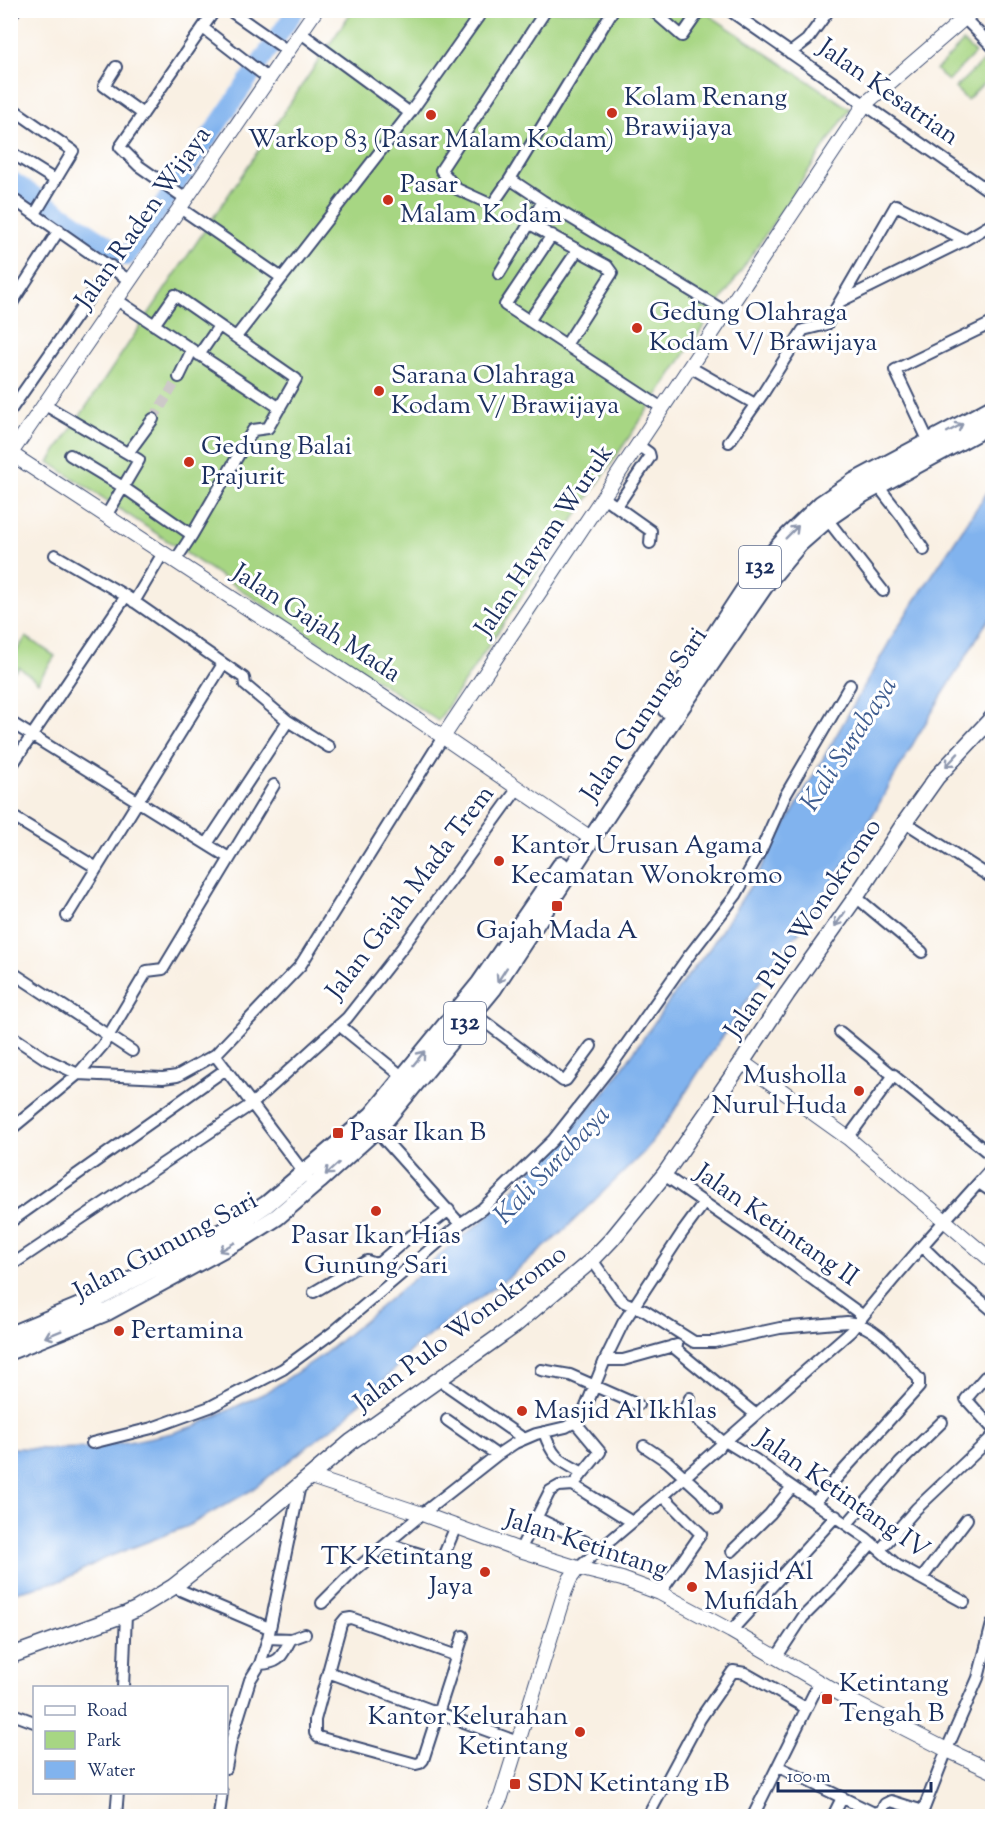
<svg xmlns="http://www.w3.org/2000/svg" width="1003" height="1827" font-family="'Sorts Mill Goudy',serif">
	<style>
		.green { fill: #a7d683; stroke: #618270; stroke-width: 1.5 }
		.water { fill: #81b3ee; stroke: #4e71a6; stroke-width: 1.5 }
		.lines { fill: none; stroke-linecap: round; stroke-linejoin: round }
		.river { stroke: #81b3ee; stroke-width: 18 }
		.minor-tunnel { stroke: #cdc9c8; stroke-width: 10; stroke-dasharray: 10 5; stroke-linecap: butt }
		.minor-casing { stroke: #3c4c72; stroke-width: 14 }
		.tertiary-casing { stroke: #3c4c72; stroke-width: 16 }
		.secondary-casing { stroke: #3c4c72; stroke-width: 18 }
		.primary-casing { stroke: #3c4c72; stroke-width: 20 }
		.minor { stroke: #fff; stroke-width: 10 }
		.tertiary { stroke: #fff; stroke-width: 14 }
		.secondary { stroke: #fff; stroke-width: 15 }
		.primary { stroke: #fff; stroke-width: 16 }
		.oneway { stroke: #8d97ae }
		.poi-dot { fill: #c8321e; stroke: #fff; stroke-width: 2 }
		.labels { text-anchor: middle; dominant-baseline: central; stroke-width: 6; stroke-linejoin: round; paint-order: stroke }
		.shield { fill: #fff; stroke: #5f6d8e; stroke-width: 1.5 }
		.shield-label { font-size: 24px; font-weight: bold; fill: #1b2f5e }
		.street-label { font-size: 26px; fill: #1b2f5e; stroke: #fff }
		.poi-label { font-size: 26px; fill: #1b2f5e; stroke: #fff; text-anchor: start }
		.water-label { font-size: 27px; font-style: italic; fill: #3f5d90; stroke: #fff }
	</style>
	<rect width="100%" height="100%" fill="#fff"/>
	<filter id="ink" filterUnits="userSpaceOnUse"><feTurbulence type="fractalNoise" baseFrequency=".0167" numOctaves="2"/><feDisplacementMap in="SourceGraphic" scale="12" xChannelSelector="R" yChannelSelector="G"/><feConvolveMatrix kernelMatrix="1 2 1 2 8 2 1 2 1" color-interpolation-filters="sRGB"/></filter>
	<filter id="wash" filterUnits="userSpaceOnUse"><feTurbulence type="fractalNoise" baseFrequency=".008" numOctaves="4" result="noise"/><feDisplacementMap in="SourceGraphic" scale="24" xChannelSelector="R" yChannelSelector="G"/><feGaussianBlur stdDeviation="1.35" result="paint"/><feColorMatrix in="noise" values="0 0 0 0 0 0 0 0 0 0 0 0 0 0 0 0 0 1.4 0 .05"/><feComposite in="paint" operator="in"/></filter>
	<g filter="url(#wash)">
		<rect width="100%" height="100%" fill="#f9f0e3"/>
		<path class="green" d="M352,11H703L850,109L438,721L49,462Z
			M963,42L975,53L948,81L936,70Z
			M982,62L992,73V75L967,100L955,88Z
			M26,637L55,656L38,682L19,667L16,671L11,668V659Z"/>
		<path class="water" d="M992,485V616L983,628L917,737L851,853L800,931L777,956L696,1076L671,1116L644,1152L559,1235L509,1277L452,1317L409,1352L381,1384L360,1402L346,1417L250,1491L188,1526L103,1559L63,1580L11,1593V1448L49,1449L87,1448L134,1441L172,1433L195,1426L267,1392L324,1354L416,1277L452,1244L483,1221L607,1090L682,983L710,948L753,882L899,625Z"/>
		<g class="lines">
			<path class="river" d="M10,179L127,257L296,10"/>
		</g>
	</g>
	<g filter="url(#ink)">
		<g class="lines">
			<path class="minor-tunnel" d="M153,419L179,377"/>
			<defs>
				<path id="minor" d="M229,10L288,51
					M546,10L441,170L457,189L492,205L510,179L613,10
					M652,10L682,36L700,10
					M729,10L992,193
					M10,16L15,10
					M965,19L992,46
					M203,28L269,79
					M301,33L410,113
					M790,53L807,40L829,10
					M116,67L104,86L143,114
					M10,107L73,151L35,214
					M10,152L55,180
					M510,179L543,201L726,312
					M10,197L130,281
					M186,199L139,166L120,147L215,10
					M180,208L282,278
					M530,224L607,266L612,273L566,345
					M552,235L505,305L662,408
					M499,274L543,201
					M117,300L280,408
					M841,301L965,240
					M10,306L59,230
					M529,321L577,251
					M154,325L175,295L296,379L268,428L253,430L192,535L175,561
					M236,337L410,113L483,10
					M199,355L219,326
					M690,367L755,404
					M179,377L192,350
					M45,405L139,460L106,516
					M10,411L111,266
					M729,442L762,395L803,330L827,324L896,205L965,240L992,224
					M929,442L895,370L992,323
					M128,453L153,419
					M70,455L123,487L192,535
					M878,486L903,518L924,550
					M603,497L651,531L650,543
					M617,506L650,457L649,453L638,445
					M827,519L883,591
					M55,555L126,596L244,678L245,685L288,721L329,747
					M134,602L163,553
					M10,722L229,858
					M10,768L126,596
					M10,815L97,868
					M905,822L992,878
					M207,844L288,721
					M856,897L922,952
					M67,916L223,664
					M10,971L132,1051
					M473,1013L563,1081L566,1080L591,1046
					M339,1025L403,1077
					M840,1032L992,1156
					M10,1035L46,1059L78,1074L163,1078L177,1076L215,1055L300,966L443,737
					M215,1055L307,1177
					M10,1130L78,1074L103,1045L147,971L163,969L274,785
					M376,1130L460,1224
					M848,1138L894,1075
					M664,1175L767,1246L862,1315
					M979,1183L992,1192
					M10,1222L226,1069
					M922,1246L959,1282L992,1310
					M592,1260L618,1296L624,1302L645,1311L694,1342H714L780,1328L847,1322C878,1324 900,1358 919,1379V1387L815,1502
					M10,1266L252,1104L347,1018L402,948L518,788
					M314,1292L367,1261L376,1264L380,1262L409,1237L430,1225L449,1210
					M672,1346L755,1414
					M605,1360H623L677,1345
					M541,1370L570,1375L638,1405
					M985,1377L966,1399L992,1428
					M439,1380L524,1439
					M690,1398L685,1409L723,1442
					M447,1420L497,1455
					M575,1422L600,1452L573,1485L632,1522
					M544,1432C553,1459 559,1460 583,1473
					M725,1441L756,1460L785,1482L866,1538L898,1566L964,1602
					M92,1443L152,1428L210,1407L283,1369L332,1333L460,1224L482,1209L553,1140L609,1069L688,957L736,895L762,848L785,796L850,685
					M644,1446L668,1462L701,1492L715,1509
					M537,1518L600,1549
					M847,1524L900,1463L942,1422
					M388,1544L439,1560L443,1557L456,1526
					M520,1550L550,1491L559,1486L573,1485
					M880,1550L916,1509L992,1437
					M732,1551L770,1514L792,1487
					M578,1568L663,1496L851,1331C896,1274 944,1221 992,1168
					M922,1578L967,1519
					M173,1587L269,1628
					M660,1593L701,1534L663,1496
					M322,1603L354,1571L422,1514L497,1455L515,1443L536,1434L566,1427L575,1422L583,1414L605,1360L623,1323L682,1233L704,1203
					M731,1631L836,1516
					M268,1638L291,1639L305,1634
					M457,1656L351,1618L345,1619L341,1624L315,1720V1733L318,1737L416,1764L420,1763L423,1760L463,1636
					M776,1658L803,1617L833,1587L872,1543
					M260,1664C281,1663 281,1656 291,1639
					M328,1672L518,1742
					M123,1688L126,1614
					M10,1713L34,1722
					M779,1767L874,1813L881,1811L885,1804L891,1801L923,1811
					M226,1768L231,1741L250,1680L260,1664L268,1638L300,1485
					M116,1816L118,1792
					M219,1816L222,1792
					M648,1816L700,1719L733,1671L745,1673L806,1708
					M753,1816L819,1683
					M833,1816L842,1798
					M921,1816L950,1742L978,1678L992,1624"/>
				<path id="tertiary" d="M10,453L417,719L592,839
					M11,453L316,10
					M443,737L865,104L974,10
					M742,1062L848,1138L992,1261
					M311,1477L422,1514L520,1550L578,1568L622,1579L660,1593L731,1631L855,1703L947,1750L992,1771
					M491,1816L501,1797L565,1591L570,1579L578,1568"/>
				<path id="secondary" d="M10,1656L126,1614L137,1609L173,1587L257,1521L352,1441L514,1326L592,1260L612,1239L664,1175L742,1062L787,994L856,897L905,822L937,777L992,718"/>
				<path id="primary" d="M666,709L756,572L788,536L821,504L855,481L992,408
					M10,1335L97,1299L238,1223L267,1204L372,1115L480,983L561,865
					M10,1351L107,1312L247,1236L277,1217L319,1181L383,1123L493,989L611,809L768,581L799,544L831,516L863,494L992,424"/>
			</defs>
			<use href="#minor" class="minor-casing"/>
			<use href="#tertiary" class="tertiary-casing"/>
			<use href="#secondary" class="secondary-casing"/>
			<use href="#primary" class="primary-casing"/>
			<use href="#minor" class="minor"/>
			<use href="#tertiary" class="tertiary"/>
			<use href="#secondary" class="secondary"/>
			<use href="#primary" class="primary"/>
		</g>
		<defs><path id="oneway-shaft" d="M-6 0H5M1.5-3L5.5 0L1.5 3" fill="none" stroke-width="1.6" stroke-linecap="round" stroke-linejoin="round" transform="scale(1.5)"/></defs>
		<g class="oneway">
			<use href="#oneway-shaft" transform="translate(955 428) rotate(-28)"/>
			<use href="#oneway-shaft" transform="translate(792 532) rotate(-45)"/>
			<use href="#oneway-shaft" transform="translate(952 760) rotate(133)"/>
			<use href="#oneway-shaft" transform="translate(840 919) rotate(125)"/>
			<use href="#oneway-shaft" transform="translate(502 975) rotate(123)"/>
			<use href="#oneway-shaft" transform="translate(419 1058) rotate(-51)"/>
			<use href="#oneway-shaft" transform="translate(332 1169) rotate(138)"/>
			<use href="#oneway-shaft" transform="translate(227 1247) rotate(150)"/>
			<use href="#oneway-shaft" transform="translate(53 1334) rotate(158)"/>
		</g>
	</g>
	<g class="poi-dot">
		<circle cx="612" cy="113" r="6"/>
		<circle cx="431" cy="115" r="6"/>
		<circle cx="388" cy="200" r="6"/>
		<circle cx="637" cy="328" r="6"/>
		<circle cx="379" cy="391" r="6"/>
		<circle cx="189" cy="462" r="6"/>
		<circle cx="499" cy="861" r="6"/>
		<rect x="551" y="900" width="12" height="12" rx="3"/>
		<circle cx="859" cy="1091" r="6"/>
		<rect x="332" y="1127" width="12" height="12" rx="3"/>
		<circle cx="376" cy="1211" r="6"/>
		<circle cx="119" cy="1331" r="6"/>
		<circle cx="522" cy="1411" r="6"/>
		<circle cx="485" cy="1572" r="6"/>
		<circle cx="692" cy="1587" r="6"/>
		<rect x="821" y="1693" width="12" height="12" rx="3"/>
		<circle cx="580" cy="1732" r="6"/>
		<rect x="509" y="1778" width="12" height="12" rx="3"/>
	</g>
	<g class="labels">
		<g class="shield">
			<rect x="739" y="546" width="42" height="42" rx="4.5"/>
			<rect x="444" y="1002" width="42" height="42" rx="4.5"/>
		</g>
		<g class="shield-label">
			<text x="760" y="567">132</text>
			<text x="465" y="1023">132</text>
		</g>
		<g class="street-label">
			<text transform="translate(888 93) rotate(35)">Jalan Kesatrian</text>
			<text transform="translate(144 218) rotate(-55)">Jalan Raden Wijaya</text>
			<text transform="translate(545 541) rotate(-56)">Jalan Hayam Wuruk</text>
			<text transform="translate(316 624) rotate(33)">Jalan Gajah Mada</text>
			<text transform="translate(645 715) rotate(-56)">Jalan Gunung Sari</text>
			<text transform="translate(411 893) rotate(-53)">Jalan Gajah Mada Trem</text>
			<text transform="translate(804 929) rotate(-56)">Jalan Pulo Wonokromo</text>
			<text transform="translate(776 1226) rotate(35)">Jalan Ketintang II</text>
			<text transform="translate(166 1247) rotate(-28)">Jalan Gunung Sari</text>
			<text transform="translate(461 1329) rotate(-37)">Jalan Pulo Wonokromo</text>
			<text transform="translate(842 1495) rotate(35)">Jalan Ketintang IV</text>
			<text transform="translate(586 1545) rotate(18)">Jalan Ketintang</text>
		</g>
		<g class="poi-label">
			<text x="624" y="98">Kolam Renang<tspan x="624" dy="30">Brawijaya</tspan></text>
			<text x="431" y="140" text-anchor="middle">Warkop 83 (Pasar Malam Kodam)</text>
			<text x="400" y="185">Pasar<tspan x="400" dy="30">Malam Kodam</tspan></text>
			<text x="649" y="313">Gedung Olahraga<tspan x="649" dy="30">Kodam V/ Brawijaya</tspan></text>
			<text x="391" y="376">Sarana Olahraga<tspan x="391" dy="30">Kodam V/ Brawijaya</tspan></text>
			<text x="201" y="447">Gedung Balai<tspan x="201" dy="30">Prajurit</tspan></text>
			<text x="511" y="846">Kantor Urusan Agama<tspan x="511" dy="30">Kecamatan Wonokromo</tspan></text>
			<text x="557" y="931" text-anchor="middle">Gajah Mada A</text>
			<text x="847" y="1076" text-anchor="end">Musholla<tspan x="847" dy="30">Nurul Huda</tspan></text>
			<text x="350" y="1133">Pasar Ikan B</text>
			<text x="376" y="1236" text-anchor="middle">Pasar Ikan Hias<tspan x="376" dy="30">Gunung Sari</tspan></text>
			<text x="131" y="1331">Pertamina</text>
			<text x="534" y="1411">Masjid Al Ikhlas</text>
			<text x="473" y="1557" text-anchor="end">TK Ketintang<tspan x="473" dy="30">Jaya</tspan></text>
			<text x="704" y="1572">Masjid Al<tspan x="704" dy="30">Mufidah</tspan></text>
			<text x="839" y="1684">Ketintang<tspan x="839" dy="30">Tengah B</tspan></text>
			<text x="568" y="1717" text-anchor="end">Kantor Kelurahan<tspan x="568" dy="30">Ketintang</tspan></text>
			<text x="527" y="1784">SDN Ketintang 1B</text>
		</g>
		<g class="water-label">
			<text transform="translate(850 745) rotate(-57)">Kali Surabaya</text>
			<text transform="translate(553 1166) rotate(-46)">Kali Surabaya</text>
		</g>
	</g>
	<rect width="1003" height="1827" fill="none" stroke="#fff" stroke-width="36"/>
	<rect x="33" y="1686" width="195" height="108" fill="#ffffff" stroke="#a4acbf" stroke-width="1.5"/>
	<rect x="45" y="1706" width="30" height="9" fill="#ffffff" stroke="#a4acbf" stroke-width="1.5"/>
	<text x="87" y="1716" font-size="18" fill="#1b2f5e">Road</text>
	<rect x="45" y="1731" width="30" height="18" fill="#a7d683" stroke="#a4acbf" stroke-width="1.5"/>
	<text x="87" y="1746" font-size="18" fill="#1b2f5e">Park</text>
	<rect x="45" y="1761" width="30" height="18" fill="#81b3ee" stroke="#a4acbf" stroke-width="1.5"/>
	<text x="87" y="1776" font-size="18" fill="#1b2f5e">Water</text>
	<path d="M778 1782v9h153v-9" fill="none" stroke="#1b2f5e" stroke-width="3"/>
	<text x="787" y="1782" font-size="18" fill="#1b2f5e" stroke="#ffffff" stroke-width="4.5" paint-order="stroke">100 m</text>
</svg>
